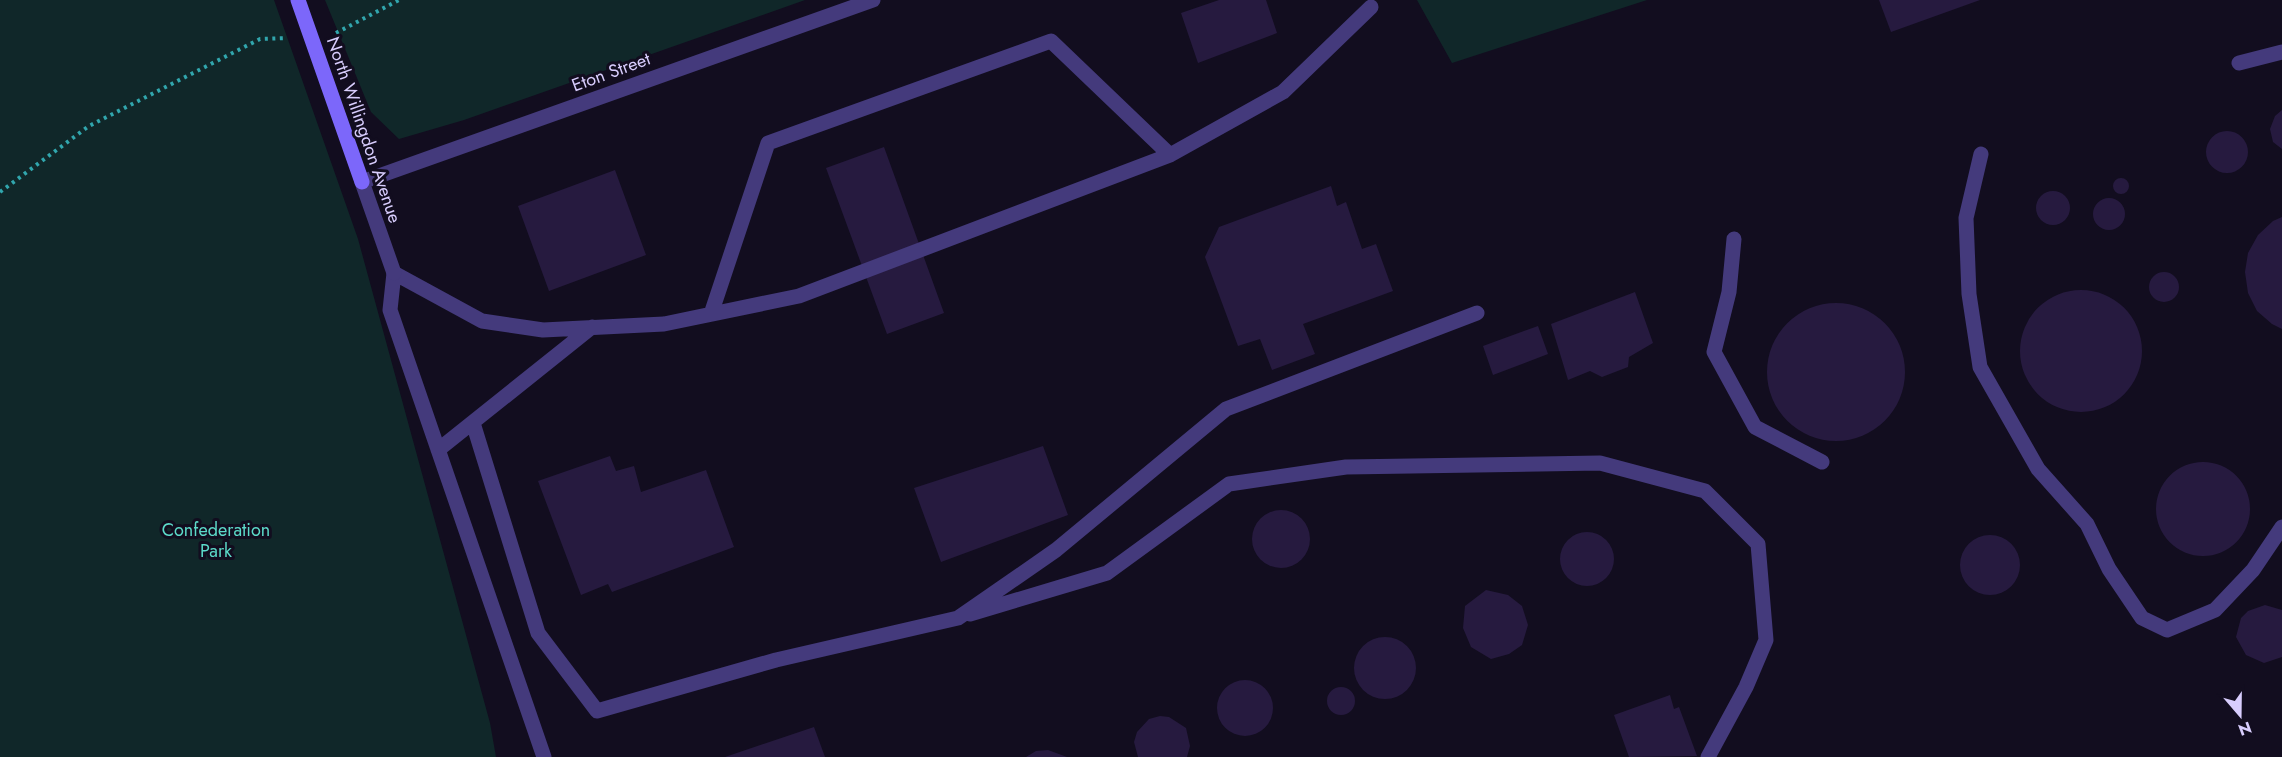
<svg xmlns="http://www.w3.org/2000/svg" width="2282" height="757" font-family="Jost,sans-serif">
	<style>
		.green { fill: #102729 }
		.building { fill: #261a3f }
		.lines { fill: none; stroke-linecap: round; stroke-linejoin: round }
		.path { stroke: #31a6ad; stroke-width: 4; stroke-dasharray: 3 4.5; stroke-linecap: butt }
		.lane { stroke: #443a7c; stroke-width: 15 }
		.street { stroke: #443a7c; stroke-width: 15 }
		.secondary { stroke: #7c67fa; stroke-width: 15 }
		.labels { text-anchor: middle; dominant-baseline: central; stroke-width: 6; stroke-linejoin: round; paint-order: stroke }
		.street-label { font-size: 18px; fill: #d8cdfd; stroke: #120d1f }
		.park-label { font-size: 18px; fill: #5cdac9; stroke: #120d1f }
	</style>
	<rect width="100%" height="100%" fill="#120d1f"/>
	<path class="green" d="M0,0H274L358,239L490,723L496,757H0Z
		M325,0H805L464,120L399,139L371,112Z
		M1417,0H1647L1452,63Z"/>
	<path class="building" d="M1219,0H1266L1277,33L1198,63L1181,13Z
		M1879,0H1980L1891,32Z
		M2282,110V149L2273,142L2270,129L2275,116Z
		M2206 152a21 21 0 1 1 42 0a21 21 0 1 1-42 0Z
		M884,147L944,313L887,334L826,168Z
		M615,170L646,255L549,291L518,206Z
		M2113 186a8 8 0 1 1 16 0a8 8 0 1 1-16 0Z
		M1331,186L1337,206L1346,202L1362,249L1376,244L1393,291L1303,324L1315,354L1272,370L1260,339L1238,346L1205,257L1219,227Z
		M2036 208a17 17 0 1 1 34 0a17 17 0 1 1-34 0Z
		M2093 214a16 16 0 1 1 32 0a16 16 0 1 1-32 0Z
		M2282,217V329L2272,324L2257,311L2248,293L2245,272L2248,253L2258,235L2273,221Z
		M2149 287a15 15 0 1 1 30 0a15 15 0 1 1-30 0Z
		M2020 351a61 61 0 1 1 122 0a61 61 0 1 1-122 0Z
		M1635,292L1653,343L1629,357L1628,367L1602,377L1590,371L1568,380L1551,324Z
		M1767 372a69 69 0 1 1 138 0a69 69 0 1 1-138 0Z
		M1538,326L1548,354L1493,375L1483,346Z
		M1043,446L1068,515L941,562L914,488Z
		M610,456L616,471L634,466L641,492L706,470L734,547L612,592L608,584L581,595L538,481Z
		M2156 509a47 47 0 1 1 94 0a47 47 0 1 1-94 0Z
		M1252 539a29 29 0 1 1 58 0a29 29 0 1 1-58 0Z
		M1560 559a27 27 0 1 1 54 0a27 27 0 1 1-54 0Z
		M1960 565a30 30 0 1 1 60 0a30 30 0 1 1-60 0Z
		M1486,590L1508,595L1522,606L1528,625L1522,645L1509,654L1491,659L1471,647L1463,628L1465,606Z
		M2265,605L2282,610V657L2264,663L2246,655L2236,637L2241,618L2248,611Z
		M1354 668a31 31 0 1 1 62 0a31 31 0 1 1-62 0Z
		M1217 708a28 28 0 1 1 56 0a28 28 0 1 1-56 0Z
		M1327 701a14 14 0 1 1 28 0a14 14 0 1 1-28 0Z
		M1670,695L1674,709L1679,707L1697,756L1629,757L1614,715Z
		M1160,716L1169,717L1186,728L1190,746L1187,757H1138L1134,742L1137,732L1149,719Z
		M814,727L825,757H725Z
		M1048,750L1067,757H1026L1036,751Z"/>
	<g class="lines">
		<path class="path" d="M336,33L399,0
			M0,192L89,126L260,39L287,38"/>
		<path class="lane" d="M2239,63L2282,52
			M1981,154L1966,218L1969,294L1980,367L2038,469L2087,524L2109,569L2142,618L2167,630L2215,610L2253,570L2282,527
			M1734,239L1729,292L1714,352L1755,427L1822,462
			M711,314L768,143L1051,41L1170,155
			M473,423L538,633L597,711L776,660L958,618L1056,550L1226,409L1477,313
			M438,450L592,327
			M970,614L1107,573L1229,484L1346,467L1600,463L1705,491L1758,544L1766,640L1746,687L1708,757
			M544,757L390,310L394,273L482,321L543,330L664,324L799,296L1170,155L1283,92L1371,7"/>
		<path class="street" d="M394,273L362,182L873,0"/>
		<path class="secondary" d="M298,0L362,182"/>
	</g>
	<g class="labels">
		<g class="street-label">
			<text transform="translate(611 72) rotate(-20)">Eton Street</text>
			<text transform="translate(364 130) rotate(71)">North Willingdon Avenue</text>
		</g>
		<g class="park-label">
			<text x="216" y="530">Confederation<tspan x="216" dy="21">Park</tspan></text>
		</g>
	</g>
	<g transform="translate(2240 715) rotate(160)" stroke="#120d1f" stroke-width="4.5" paint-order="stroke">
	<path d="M0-4.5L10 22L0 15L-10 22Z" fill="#d8cdfd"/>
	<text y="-9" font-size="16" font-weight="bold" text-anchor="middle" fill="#d8cdfd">N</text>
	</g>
</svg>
